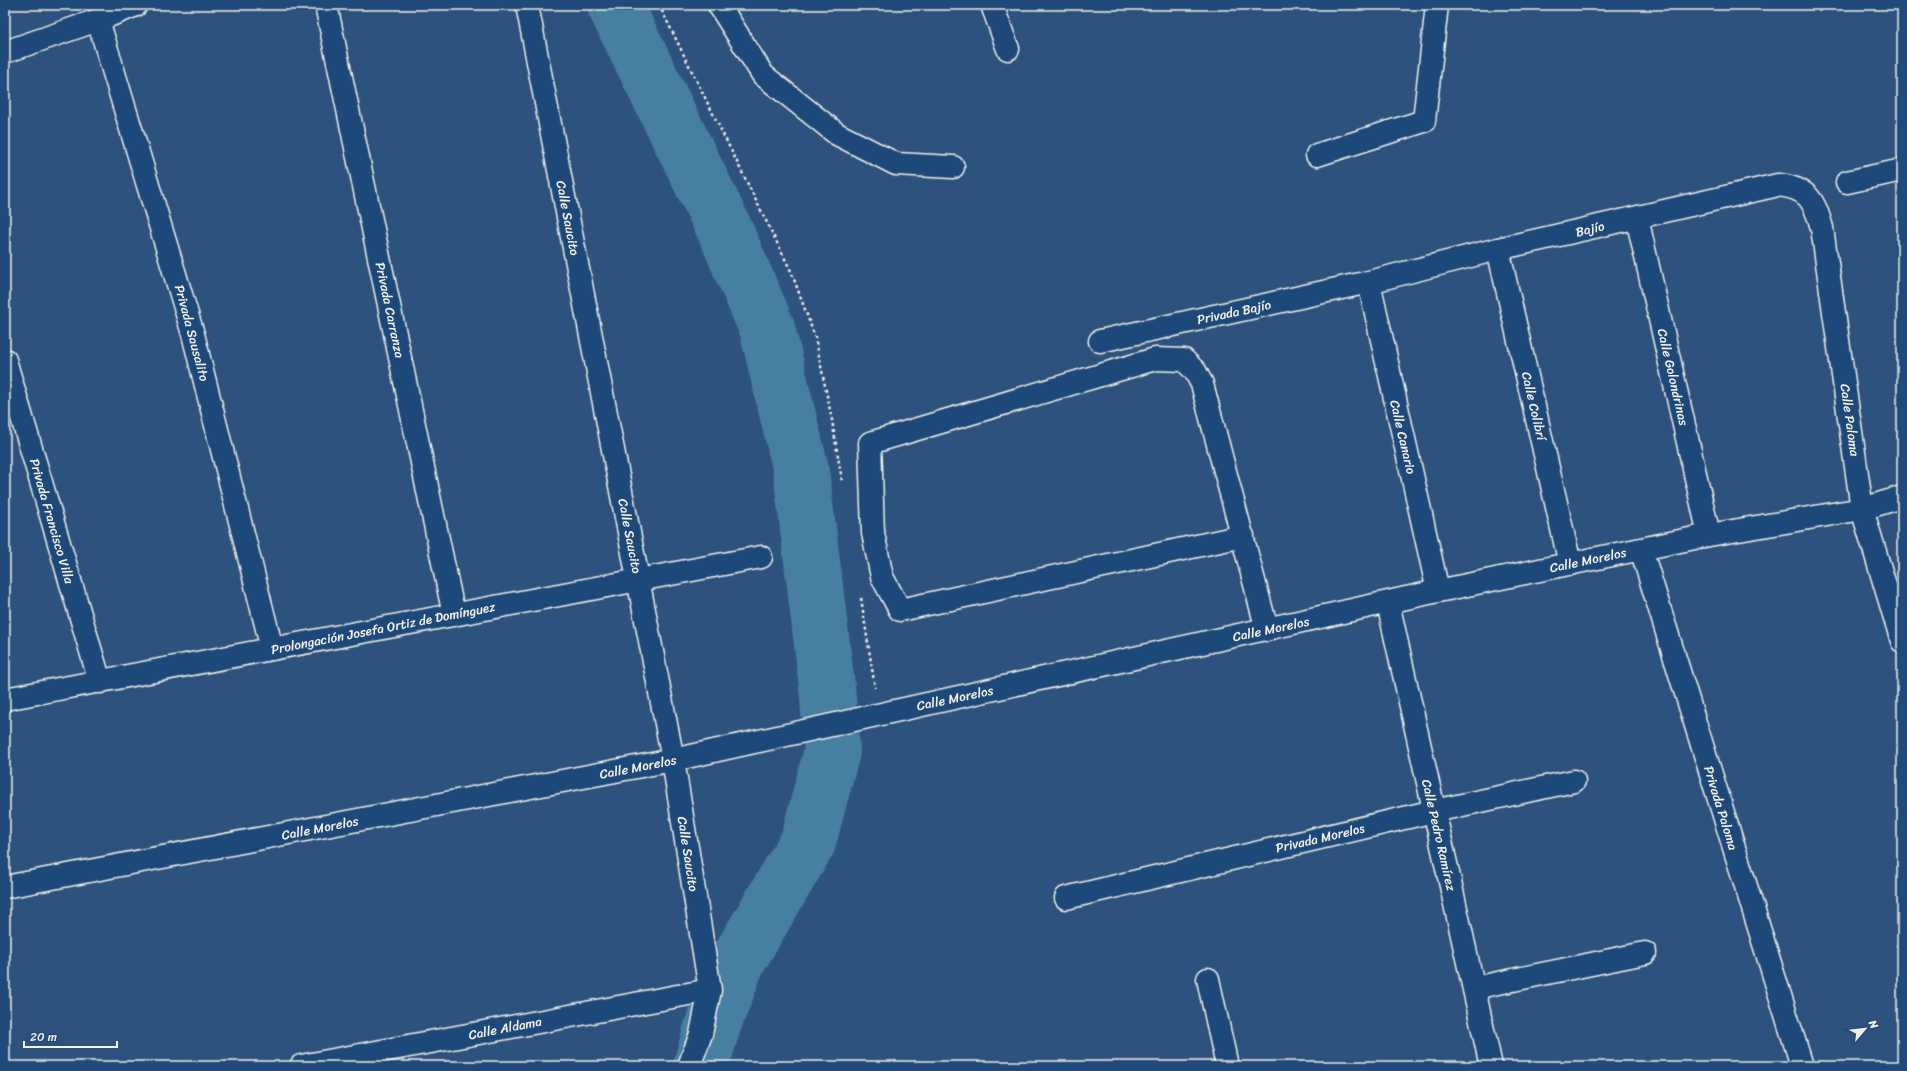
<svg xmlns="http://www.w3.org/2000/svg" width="1907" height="1071" font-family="Sriracha,sans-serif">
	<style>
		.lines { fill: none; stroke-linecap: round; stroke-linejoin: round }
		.river { stroke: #467fa0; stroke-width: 56 }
		.minor-casing { stroke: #f4f1e8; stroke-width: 25 }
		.path { stroke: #f4f1e8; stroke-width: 2.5; stroke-dasharray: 3 3; stroke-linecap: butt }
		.minor { stroke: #1f4a7a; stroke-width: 22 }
		.labels { text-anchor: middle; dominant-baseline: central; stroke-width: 3; stroke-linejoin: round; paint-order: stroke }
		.street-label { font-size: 13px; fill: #f4f1e8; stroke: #1f4a7a }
	</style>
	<rect width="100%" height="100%" fill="#2e527e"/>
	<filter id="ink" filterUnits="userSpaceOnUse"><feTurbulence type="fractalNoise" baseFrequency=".025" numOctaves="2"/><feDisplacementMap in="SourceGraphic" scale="8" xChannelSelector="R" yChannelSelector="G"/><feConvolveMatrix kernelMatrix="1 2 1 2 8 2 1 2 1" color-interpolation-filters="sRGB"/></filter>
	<g filter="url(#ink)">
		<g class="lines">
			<path class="river" d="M615,5L724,228L767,328L801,470L827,686L832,751L808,842L737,962L713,1025L701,1066"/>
			<defs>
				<path id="minor" d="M326,5L454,615
					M527,5L673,760L710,990L701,1034L689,1066
					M719,5L763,75L837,134L896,164L953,167
					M992,5L1008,49
					M98,20L193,334L272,649
					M5,52L98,20L136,5
					M1317,155L1424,121L1437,5
					M1847,182L1902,170
					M1637,218L1709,535
					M1498,249L1570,564
					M1369,282L1438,591
					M1100,341L1369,282L1498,249L1778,185C1808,188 1814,200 1822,228L1862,509L1902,641
					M5,360L100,682
					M1243,536L900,610L882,577L873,533L870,443L1155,359L1184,360L1195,371L1202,384L1267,630
					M1641,549L1802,1066
					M1388,603L1491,1066
					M5,699L761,557
					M5,887L673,760L1438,591L1709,535L1862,509L1902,497
					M1066,898L1434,811L1574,781
					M1208,979L1227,1066
					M1474,988L1645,953
					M301,1066L710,990"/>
			</defs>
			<use href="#minor" class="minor-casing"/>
			<path class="path" d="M659,5L791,271L815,337L832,420L842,481
				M861,598L875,688"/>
			<use href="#minor" class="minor"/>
		</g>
	</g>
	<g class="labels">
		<g class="street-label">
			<text transform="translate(568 218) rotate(79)">Calle Saucito</text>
			<text transform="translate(1590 229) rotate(-13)">Bajío</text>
			<text transform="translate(390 310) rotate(78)">Privada Carranza</text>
			<text transform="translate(1234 312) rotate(-12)">Privada Bajío</text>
			<text transform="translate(192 333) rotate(75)">Privada Sausalito</text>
			<text transform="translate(1673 377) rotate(77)">Calle Golondrinas</text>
			<text transform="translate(1534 406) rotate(77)">Calle Colibrí</text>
			<text transform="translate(1850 420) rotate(82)">Calle Paloma</text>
			<text transform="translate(1403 437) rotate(77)">Calle Canario</text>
			<text transform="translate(52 521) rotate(74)">Privada Francisco Villa</text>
			<text transform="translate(630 536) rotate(79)">Calle Saucito</text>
			<text transform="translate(1588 560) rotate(-12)">Calle Morelos</text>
			<text transform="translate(383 628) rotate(-11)">Prolongación Josefa Ortiz de Domínguez</text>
			<text transform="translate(1271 629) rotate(-12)">Calle Morelos</text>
			<text transform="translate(955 698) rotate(-12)">Calle Morelos</text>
			<text transform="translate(638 767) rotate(-11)">Calle Morelos</text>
			<text transform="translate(1721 808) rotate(73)">Privada Paloma</text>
			<text transform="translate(320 828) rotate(-11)">Calle Morelos</text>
			<text transform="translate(1439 835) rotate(77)">Calle Pedro Ramírez</text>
			<text transform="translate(1320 838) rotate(-13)">Privada Morelos</text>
			<text transform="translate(688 854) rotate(81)">Calle Saucito</text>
			<text transform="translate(505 1028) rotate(-11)">Calle Aldama</text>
		</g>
	</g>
	<rect width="1907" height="1071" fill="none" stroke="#1f4a7a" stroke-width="20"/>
	<rect x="10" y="10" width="1887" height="1051" fill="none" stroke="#f4f1e8" stroke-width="1.5" filter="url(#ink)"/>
	<g transform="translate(1865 1029) rotate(62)" stroke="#1f4a7a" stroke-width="3" paint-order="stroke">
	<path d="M0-3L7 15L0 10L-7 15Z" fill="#f4f1e8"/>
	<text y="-6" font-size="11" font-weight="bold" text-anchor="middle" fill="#f4f1e8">N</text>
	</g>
	<path d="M24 1041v6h93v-6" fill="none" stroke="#f4f1e8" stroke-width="2"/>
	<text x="30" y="1041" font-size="12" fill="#f4f1e8" stroke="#1f4a7a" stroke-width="3" paint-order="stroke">20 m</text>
</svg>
